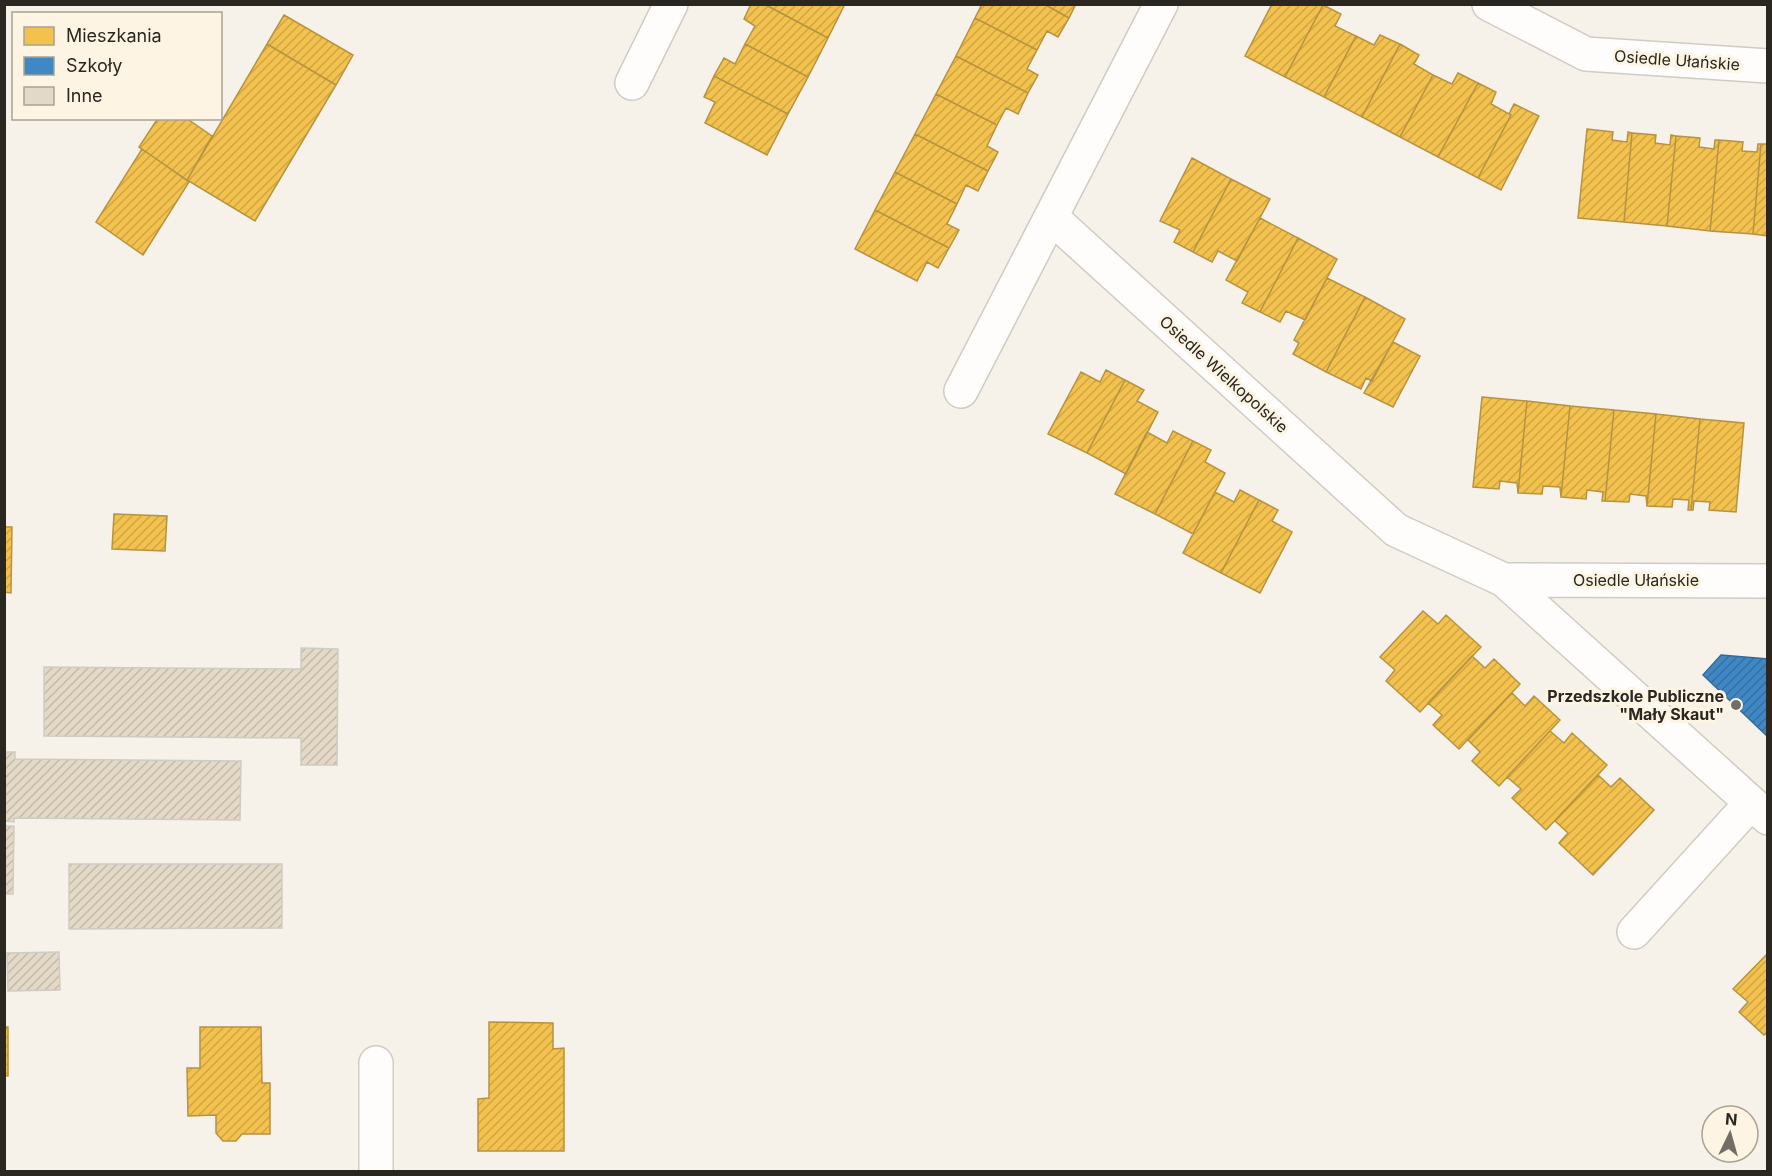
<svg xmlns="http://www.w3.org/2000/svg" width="1772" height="1176" font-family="Inter,sans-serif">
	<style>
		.homes { fill: url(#homes-hatch); stroke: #b69340; stroke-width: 1.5 }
		.schools { fill: url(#schools-hatch); stroke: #396b94; stroke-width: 1.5 }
		.building { fill: url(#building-hatch); stroke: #cfccc4; stroke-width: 1.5 }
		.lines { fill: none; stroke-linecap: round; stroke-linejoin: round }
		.minor-casing { stroke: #cfccc4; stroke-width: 36 }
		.minor { stroke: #fefdfc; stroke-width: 33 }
		.poi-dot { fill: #726e67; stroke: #fdf4e3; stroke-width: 2 }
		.labels { text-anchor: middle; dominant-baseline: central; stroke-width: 6; stroke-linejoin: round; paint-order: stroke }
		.street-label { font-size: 16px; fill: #2a2721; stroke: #fdf4e3 }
		.poi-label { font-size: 16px; font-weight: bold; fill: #2a2721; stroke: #fdf4e3; text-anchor: end }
	</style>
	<defs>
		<pattern id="homes-hatch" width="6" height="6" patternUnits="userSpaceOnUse" patternTransform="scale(1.5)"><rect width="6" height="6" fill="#f2c14e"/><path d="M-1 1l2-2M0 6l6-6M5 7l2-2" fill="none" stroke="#d0a644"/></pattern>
		<pattern id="schools-hatch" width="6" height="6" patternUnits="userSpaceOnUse" patternTransform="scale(1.5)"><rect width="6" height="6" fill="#3f88c5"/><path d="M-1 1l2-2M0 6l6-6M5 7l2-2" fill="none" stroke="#356fa0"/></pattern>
		<pattern id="building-hatch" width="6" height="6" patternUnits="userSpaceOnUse" patternTransform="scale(1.5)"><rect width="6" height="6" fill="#e3d9c6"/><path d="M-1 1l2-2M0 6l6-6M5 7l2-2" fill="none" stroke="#c3baaa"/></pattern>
	</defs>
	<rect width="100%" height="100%" fill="#f7f2e9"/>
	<path class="homes" d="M751,4H764L828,38L808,77L745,44L755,26L744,19Z
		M764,4H845L828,38Z
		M982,4H1044L1069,18L1058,37L1047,31L1037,50L975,18Z
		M1044,4H1076L1069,18Z
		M1272,4L1323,5L1285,77L1245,56Z
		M1323,5L1341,14L1335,26L1356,36L1324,97L1285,77Z
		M284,15L353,55L336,85L267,44Z
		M975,18L1037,50L1027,69L1038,75L1028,93L956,56Z
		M1380,35L1400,44L1362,117L1324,97L1356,36L1374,45Z
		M267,44L336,85L255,221L187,180Z
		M745,44L808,77L788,114L714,76L724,58L735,64Z
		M1400,44L1419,55L1414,64L1433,75L1400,137L1362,117Z
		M956,56L1028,93L1018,114L1006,108L997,125L936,94Z
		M1458,73L1478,83L1438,157L1400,137L1433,75L1452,84Z
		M714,76L788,114L767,155L705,123L715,102L704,97Z
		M1478,83L1496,92L1491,104L1511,115L1478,178L1438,157Z
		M936,94L997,125L987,146L998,152L988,171L915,134Z
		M1514,104L1539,116L1501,190L1478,178L1511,115L1509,114Z
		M158,118H186L212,136L187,180L139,147Z
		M1587,129L1613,132L1612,140L1627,142L1628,132L1632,133L1624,222L1578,218Z
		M1632,133L1656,135L1655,143L1670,145L1671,135L1676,136L1667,226L1624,222Z
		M915,134L988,171L978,191L966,185L957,204L895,172Z
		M1676,136L1700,138L1699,147L1714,149L1715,140H1719L1710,231L1667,226Z
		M1719,140L1743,142L1742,151L1757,152L1758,144H1761L1753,234L1710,231Z
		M1761,144H1768V236L1753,234Z
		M142,149L189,182L143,255L96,222Z
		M1192,158L1231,179L1193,252L1174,242L1180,230L1160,221Z
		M895,172L957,204L947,224L959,230L949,248L875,210Z
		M1231,179L1270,199L1237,261L1218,251L1212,262L1193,252Z
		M875,210L949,248L938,268L927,262L917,281L855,249Z
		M1260,218L1298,238L1260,312L1242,303L1248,292L1226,280Z
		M1298,238L1337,259L1305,320L1286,311L1280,322L1260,312Z
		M1327,278L1365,297L1326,372L1293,354L1299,343L1294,340Z
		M1365,297L1405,319L1372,381L1366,378L1361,389L1326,372Z
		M1393,342L1420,356L1393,407L1364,393Z
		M1106,370L1125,380L1087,453L1048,434L1081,372L1100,382Z
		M1125,380L1144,390L1137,401L1158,412L1126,474L1087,453Z
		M1482,397L1527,401L1518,493L1517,483L1500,481L1499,489L1473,487Z
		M1527,401L1570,406L1561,497L1560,487L1543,486L1542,494L1518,493Z
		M1570,406L1614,410L1605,501H1602L1603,492L1587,490L1586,499L1561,497Z
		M1614,410L1656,414L1647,506L1646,496L1630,494L1629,502L1605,501Z
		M1656,414L1700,419L1691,510H1688L1689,500L1673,499L1672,507L1647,506Z
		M1700,419L1744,423L1736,512L1709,510L1710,502L1694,501L1693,510H1691Z
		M1173,431L1193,441L1155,514L1115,494L1147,432L1167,443Z
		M1193,441L1211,450L1205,462L1225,473L1193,534L1155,514Z
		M1240,490L1259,500L1221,573L1183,553L1215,492L1234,502Z
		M1259,500L1278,510L1272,521L1292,532L1260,593L1221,573Z
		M114,514L167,516L165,551L112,549Z
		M4,527H12L11,593L4,592Z
		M1423,611L1438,624L1446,615L1481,647L1420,712L1386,681L1395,670L1380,657Z
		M1472,656L1485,668L1494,659L1520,684L1459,749L1433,725L1442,715L1428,703Z
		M1512,693L1525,706L1534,696L1560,720L1499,786L1472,761L1480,752L1468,740Z
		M1550,731L1564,743L1572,733L1607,765L1546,830L1512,798L1521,789L1507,777Z
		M1598,775L1611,787L1620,778L1654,810L1593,875L1559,843L1568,833L1555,821Z
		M1768,953V1032L1764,1035L1739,1012L1748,1002L1733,989Z
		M489,1022L553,1023V1049L564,1048V1151H478V1099L489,1098Z
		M4,1027H8V1076H4Z
		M200,1027H261L262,1083H270V1134H242L236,1141H223L216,1133V1115L188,1116L187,1068H200Z"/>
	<path class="schools" d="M1721,655L1768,659V737L1703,675Z"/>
	<path class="building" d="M301,648L338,649L337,765H301V738L44,736V667L301,669Z
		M4,752H15V759L241,761L240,820L14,818V822L4,821Z
		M4,826H14L13,894H4Z
		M69,864H282V928L69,929Z
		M59,952L60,990L8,991L7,953Z"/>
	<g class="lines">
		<defs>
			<path id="minor" d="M1489,4L1586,54L1768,66
				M632,83L671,4
				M1051,217L1396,530L1504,580L1768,818
				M961,391L1161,4
				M1504,580L1768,581
				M1634,932L1751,803
				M376,1172V1063"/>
		</defs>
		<use href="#minor" class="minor-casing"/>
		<use href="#minor" class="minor"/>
	</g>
	<circle class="poi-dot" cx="1736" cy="705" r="6"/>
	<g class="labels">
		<g class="street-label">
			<text transform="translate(1677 60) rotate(4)">Osiedle Ułańskie</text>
			<text transform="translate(1224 374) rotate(42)">Osiedle Wielkopolskie</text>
			<text x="1636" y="580">Osiedle Ułańskie</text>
		</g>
		<g class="poi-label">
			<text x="1724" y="696">Przedszkole Publiczne<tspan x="1724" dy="18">"Mały Skaut"</tspan></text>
		</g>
	</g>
	<rect width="1772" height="1176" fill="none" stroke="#2a2721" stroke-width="12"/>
	<rect x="12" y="12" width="210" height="108" fill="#fdf4e3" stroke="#a9a295" stroke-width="1.5"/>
	<rect x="24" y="27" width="30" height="18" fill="#f2c14e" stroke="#a9a295" stroke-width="1.5"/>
	<text x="66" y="42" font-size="18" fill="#2a2721">Mieszkania</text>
	<rect x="24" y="57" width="30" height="18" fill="#3f88c5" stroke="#a9a295" stroke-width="1.5"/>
	<text x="66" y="72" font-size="18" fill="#2a2721">Szkoły</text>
	<rect x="24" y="87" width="30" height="18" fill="#e3d9c6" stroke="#a9a295" stroke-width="1.5"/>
	<text x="66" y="102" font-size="18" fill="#2a2721">Inne</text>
	<g transform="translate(1730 1134) rotate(5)"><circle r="28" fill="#fdf4e3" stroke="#a9a295" stroke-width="1.5"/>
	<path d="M0-4.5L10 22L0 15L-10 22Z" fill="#726e67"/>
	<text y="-9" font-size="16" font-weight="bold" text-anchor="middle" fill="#2a2721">N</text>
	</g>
</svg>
